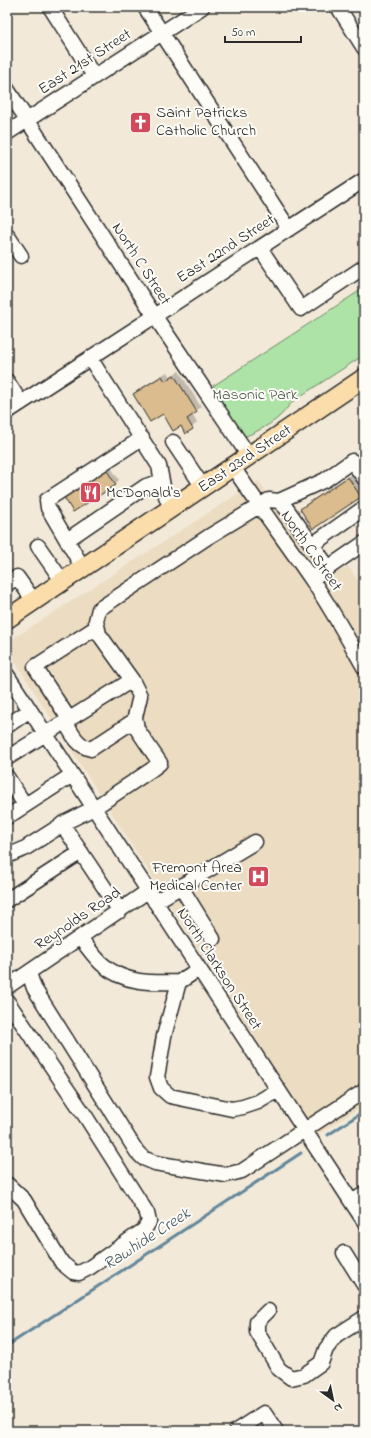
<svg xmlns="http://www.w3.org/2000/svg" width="371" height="1438" font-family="'Indie Flower',sans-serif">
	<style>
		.built { fill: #ebdcc2 }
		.green { fill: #ade3a6; stroke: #6c8768 }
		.shadow { fill: #0003 }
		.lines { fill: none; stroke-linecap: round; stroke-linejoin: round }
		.stream { stroke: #62869b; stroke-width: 3 }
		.building { fill: #dabc8e; stroke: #2b2b2b }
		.minor-casing { stroke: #2b2b2b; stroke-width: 17 }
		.major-casing { stroke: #2b2b2b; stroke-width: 21 }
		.minor { stroke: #fdfcf7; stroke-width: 14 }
		.major { stroke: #faddab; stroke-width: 18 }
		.labels { text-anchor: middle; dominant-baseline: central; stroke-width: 4; stroke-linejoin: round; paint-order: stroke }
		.street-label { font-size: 16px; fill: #2b2b2b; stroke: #fdfcf7 }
		.poi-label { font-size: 16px; fill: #2b2b2b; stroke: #fdfcf7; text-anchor: start }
		.park-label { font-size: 16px; fill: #4c594a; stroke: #fdfcf7 }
		.water-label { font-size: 17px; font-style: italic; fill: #465863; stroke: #fdfcf7 }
	</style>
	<rect width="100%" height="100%" fill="#f2e9d8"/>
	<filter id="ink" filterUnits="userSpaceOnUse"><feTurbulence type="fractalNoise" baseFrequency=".025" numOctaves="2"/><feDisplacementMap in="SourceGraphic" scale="8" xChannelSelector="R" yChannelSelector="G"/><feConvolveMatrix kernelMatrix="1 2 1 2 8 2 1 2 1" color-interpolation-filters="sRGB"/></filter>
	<g filter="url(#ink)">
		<path class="built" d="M258,481L319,561L341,571L348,566L364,590V1105L317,1135L7,649L11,640Z"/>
		<path class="green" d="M364,288V355L296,399C290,404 287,408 282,414C275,422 257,432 246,436L240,432L213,386Z"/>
		<path class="shadow" d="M179,371L201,407L192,414L197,423L186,432L181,425L134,394L139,389L167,372L170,376Z
			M110,466L119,480L115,484L74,510L69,494Z
			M353,473L364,489V493L313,528L301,509L306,504Z
			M7,560L10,565L7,568Z"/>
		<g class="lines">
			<path class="stream" d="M328,1135L364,1111
				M7,1346L301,1153"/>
		</g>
		<path class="building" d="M174,375L197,412L187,419L193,429L185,434L181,426L173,431L163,414L150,422L133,394L162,376L165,381Z
			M106,469L116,485L73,512L64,497L80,487L78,484Z
			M348,477L361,497L313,529L300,509Z"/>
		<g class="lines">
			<defs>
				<path id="minor" d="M50,7L94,76
					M145,7L289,229
					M338,7L364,48
					M7,89L154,315L249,456
					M7,133L202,7
					M7,235L21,256
					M260,248L301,309L364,267
					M90,358L159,466L164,491L171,509
					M7,381L21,403
					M7,412L364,180
					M173,442L203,487
					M233,467C258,505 286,542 312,580C331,608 347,637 364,667
					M279,501L325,480L352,461L364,478
					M67,540L146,486L162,481
					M312,545L364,508
					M38,546L63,582
					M83,568L48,508L47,500L142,438
					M312,579L364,543
					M7,584L17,577L34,601
					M7,675L364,1221
					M69,719L35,667L97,627
					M65,722C72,733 77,746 91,749L135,720
					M7,726L30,710
					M7,758L132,680
					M7,777L25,805
					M7,817L72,775
					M62,824L120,911
					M7,856L24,849L68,821L94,808L151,770L160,763L137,729L135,717L140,696L132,680L99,634L96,621L99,609L208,537L269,500L279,501L286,508L328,567
					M181,887L213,939
					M7,900L81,852
					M155,902L255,842
					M80,938C87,946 94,957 102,964C124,984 152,983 179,982
					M199,969L179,982L164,1036L159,1066L157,1077L161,1088L170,1096L232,1109L243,1107L258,1102L278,1090
					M29,973L34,988L137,1152L143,1158L155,1163L226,1175L242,1171L364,1091
					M7,987L148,891
					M7,1001L86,1117L147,1213L149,1222L144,1230L89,1268L79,1273L73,1272L62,1263L24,1200L7,1184
					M352,1202L364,1194
					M344,1253L364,1285
					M268,1311L257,1322V1332L279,1369L291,1378L304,1375L321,1363L326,1349L336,1336L364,1318
					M236,1431L264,1413L276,1431"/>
				<path id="major" d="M7,619L364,378"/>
			</defs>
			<use href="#minor" class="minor-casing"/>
			<use href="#major" class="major-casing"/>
			<use href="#minor" class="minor"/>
			<use href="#major" class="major"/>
		</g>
	</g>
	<defs>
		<symbol id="church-square" viewBox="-11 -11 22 22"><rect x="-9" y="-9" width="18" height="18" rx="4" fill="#d1495b" stroke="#fdfcf7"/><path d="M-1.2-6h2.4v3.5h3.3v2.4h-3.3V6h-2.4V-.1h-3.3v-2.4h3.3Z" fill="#fff"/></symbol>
		<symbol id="restaurant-square" viewBox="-11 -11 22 22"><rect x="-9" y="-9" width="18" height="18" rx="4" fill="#d1495b" stroke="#fdfcf7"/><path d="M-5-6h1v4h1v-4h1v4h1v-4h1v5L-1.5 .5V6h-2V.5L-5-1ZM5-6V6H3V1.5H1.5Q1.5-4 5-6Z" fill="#fff"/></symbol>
		<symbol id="hospital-square" viewBox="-11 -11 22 22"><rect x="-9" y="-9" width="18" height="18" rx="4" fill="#d1495b" stroke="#fdfcf7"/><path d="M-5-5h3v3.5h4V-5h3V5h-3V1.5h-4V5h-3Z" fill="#fff"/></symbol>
	</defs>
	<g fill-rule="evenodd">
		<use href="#church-square" x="128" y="110" width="25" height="25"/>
		<use href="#restaurant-square" x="78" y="480" width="25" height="25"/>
		<use href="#hospital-square" x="246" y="864" width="25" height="25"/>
	</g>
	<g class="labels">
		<g class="street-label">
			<text transform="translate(85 62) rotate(-33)">East 21st Street</text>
			<text transform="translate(226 249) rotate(-33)">East 22nd Street</text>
			<text transform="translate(141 264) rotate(57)">North C Street</text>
			<text transform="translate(245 459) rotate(-34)">East 23rd Street</text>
			<text transform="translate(311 551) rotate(55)">North C Street</text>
			<text transform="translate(78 919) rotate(-34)">Reynolds Road</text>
			<text transform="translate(219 969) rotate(57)">North Clarkson Street</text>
		</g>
		<g class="poi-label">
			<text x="156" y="113">Saint Patricks<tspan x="156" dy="18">Catholic Church</tspan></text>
			<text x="106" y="493">McDonald's</text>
			<text x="242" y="868" text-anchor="end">Fremont Area<tspan x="242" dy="18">Medical Center</tspan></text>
		</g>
		<g class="park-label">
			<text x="255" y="395">Masonic Park</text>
		</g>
		<g class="water-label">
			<text transform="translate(147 1239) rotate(-33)">Rawhide Creek</text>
		</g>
	</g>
	<rect width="371" height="1438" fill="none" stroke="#fdfcf7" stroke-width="24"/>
	<rect x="12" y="12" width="347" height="1414" fill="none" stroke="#2b2b2b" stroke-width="1.5" filter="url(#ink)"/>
	<g transform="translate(333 1400) rotate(147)" stroke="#fdfcf7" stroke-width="3" paint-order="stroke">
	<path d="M0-3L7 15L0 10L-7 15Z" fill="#2b2b2b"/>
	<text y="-6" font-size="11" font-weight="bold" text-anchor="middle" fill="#2b2b2b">N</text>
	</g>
	<path d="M225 36v6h76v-6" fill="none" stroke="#2b2b2b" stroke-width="2"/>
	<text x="231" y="36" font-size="12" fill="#2b2b2b" stroke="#fdfcf7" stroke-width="3" paint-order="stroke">50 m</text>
</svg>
